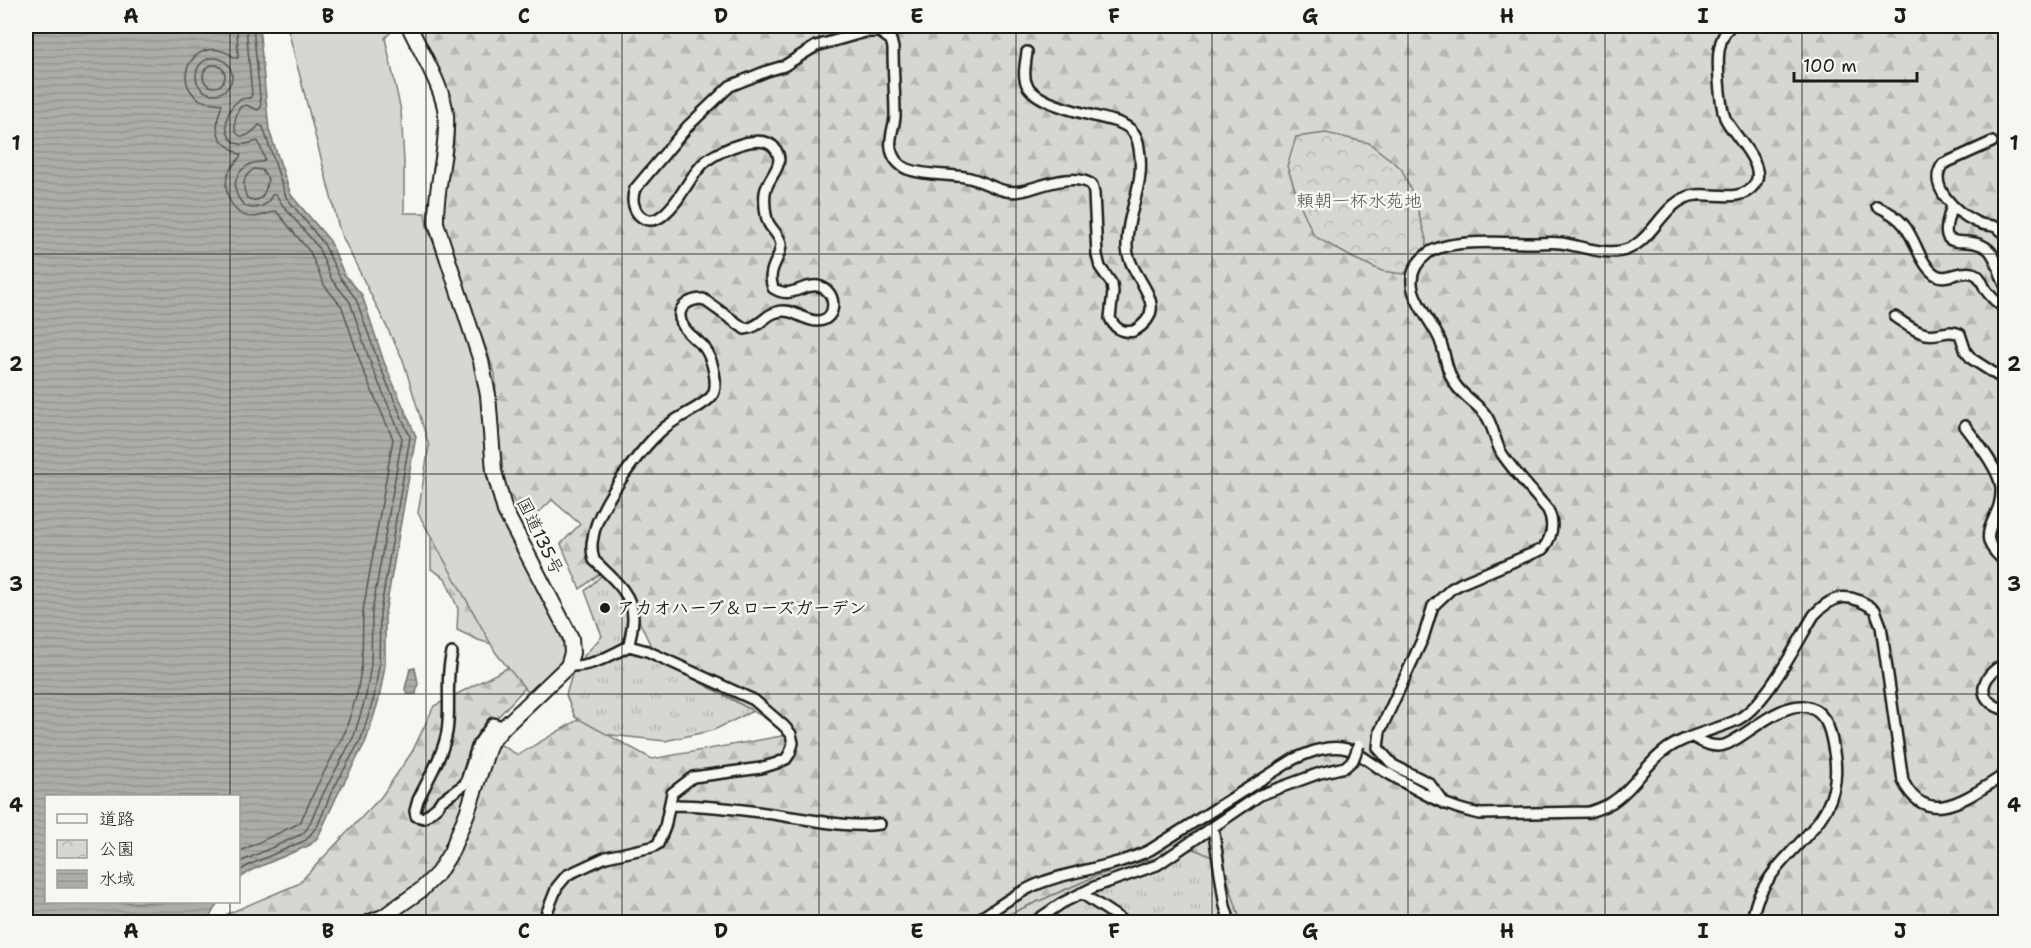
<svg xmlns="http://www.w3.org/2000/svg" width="2031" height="948" font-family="'Shantell Sans','Klee One',sans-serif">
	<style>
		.grass { fill: url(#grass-tufts); stroke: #797977; stroke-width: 1.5 }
		.forest { fill: url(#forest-firs); stroke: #797977; stroke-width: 1.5 }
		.park { fill: url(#park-crowns); stroke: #797977; stroke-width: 1.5 }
		.garden { fill: #d6d6d2; stroke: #797977; stroke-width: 1.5 }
		.water { fill: url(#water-rules); stroke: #727271; stroke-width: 1.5 }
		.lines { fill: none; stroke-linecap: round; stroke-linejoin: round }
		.shore { stroke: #565654; stroke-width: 1.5 }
		.minor-casing { stroke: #1c1c1c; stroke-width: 14 }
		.highway-casing { stroke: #1c1c1c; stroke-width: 18 }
		.minor { stroke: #f6f6f2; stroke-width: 9 }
		.highway { stroke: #f6f6f2; stroke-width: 14 }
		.minor-bridge-casing { stroke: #1c1c1c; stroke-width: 14; stroke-linecap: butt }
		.minor-bridge { stroke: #f6f6f2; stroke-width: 9 }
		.grid { fill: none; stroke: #1c1c1c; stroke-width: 1.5; stroke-opacity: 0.55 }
		.poi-dot { fill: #1c1c1c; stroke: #f6f6f2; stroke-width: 2 }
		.labels { text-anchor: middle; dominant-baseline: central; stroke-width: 5; stroke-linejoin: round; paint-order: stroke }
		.park-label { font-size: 18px; fill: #545453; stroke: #f6f6f2 }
		.street-label { font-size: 18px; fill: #1c1c1c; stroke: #f6f6f2 }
		.poi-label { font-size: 18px; font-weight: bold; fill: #1c1c1c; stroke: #f6f6f2; text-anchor: start }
		.neatline { fill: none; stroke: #1c1c1c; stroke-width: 2 }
		.grid-label { font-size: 20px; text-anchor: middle; font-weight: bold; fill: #1c1c1c }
	</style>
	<defs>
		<pattern id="grass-tufts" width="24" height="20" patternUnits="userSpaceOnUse" patternTransform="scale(1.5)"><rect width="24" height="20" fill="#d6d6d2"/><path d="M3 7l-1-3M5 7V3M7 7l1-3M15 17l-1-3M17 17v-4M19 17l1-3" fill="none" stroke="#b7b7b4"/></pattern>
		<pattern id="forest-firs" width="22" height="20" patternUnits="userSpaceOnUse" patternTransform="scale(1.5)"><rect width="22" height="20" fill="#d6d6d2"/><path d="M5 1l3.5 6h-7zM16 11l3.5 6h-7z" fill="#b7b7b4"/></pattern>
		<pattern id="park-crowns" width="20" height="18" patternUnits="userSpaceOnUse" patternTransform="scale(1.5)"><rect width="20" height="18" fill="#d6d6d2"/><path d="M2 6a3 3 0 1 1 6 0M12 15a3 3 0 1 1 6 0" fill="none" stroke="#b7b7b4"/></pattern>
		<pattern id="water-rules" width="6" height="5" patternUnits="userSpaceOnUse" patternTransform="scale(1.5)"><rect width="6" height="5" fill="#acaca9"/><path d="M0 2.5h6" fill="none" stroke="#939391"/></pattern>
	</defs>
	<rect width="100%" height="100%" fill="#f6f6f2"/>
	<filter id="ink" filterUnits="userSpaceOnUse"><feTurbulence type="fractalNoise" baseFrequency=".0167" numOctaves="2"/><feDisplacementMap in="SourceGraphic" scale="12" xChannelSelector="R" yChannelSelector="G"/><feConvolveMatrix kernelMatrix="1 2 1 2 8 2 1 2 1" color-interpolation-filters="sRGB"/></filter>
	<g filter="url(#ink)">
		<path class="grass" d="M604,573L620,586L636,648L753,711L714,730L665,741L602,734L575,717L566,695L573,671L583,657L602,636L585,591Z
			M1194,849L1222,860L1241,922H991L1096,876L1136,863Z"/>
		<path class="forest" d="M417,26H2005V922H1241L1222,861L1194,849L1136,863L1096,876L991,922H222L227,914L298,884L381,797L412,752L434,706L532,655L550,661L482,734L518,755L579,719L652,759L793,734L655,655L624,588L602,572L580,589L561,544L580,524L552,500L535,516L525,522L500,475L495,374L436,208L449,115L424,38Z
			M431,530L509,649L478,640L457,630L458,609L445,578L431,569Z"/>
		<path class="park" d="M1326,133L1369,143L1401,168L1414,197L1426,239L1425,255L1413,268L1403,274L1382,271L1353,258L1314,236L1300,204L1287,166L1296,137Z"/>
		<path class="garden" d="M287,26H397L385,38L401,111L404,162V213H425L427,227L474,342L505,511L555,620L573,671L531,696L496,653L418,513L429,446L403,360L340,232Z"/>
		<path class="water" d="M26,26H259L269,130L291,195L330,241L344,274L362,295L384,362L416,436L385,614V666L379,699L366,741L337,796L318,837L310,845L252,870L239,879L238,796H46V902H218L207,922H26Z
			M415,668L418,683L416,694H407L405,689L410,669Z"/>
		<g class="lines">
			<path class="shore" d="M237,26L238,58H235C198,30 168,79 199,99C206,104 214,102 222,104C221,108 219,113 218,118C214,141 226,145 241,155C238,162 231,166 228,174C222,192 233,217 253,217C262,217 268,213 276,211L310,252L324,285L342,307L363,370L393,439L363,611L362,664L357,694L345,732L317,786L300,823L238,852
				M196 76a18 18 0 1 1 36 0a18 18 0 1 1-36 0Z
				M203 76a11 11 0 1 1 22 0a11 11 0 1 1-22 0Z
				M254,169L262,170L268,179C266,191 262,206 247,198C242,186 242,177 254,169Z
				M238,863L302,834L307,829L325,790L354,736L366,696L371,664L372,612L402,438L372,367L350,302L332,280L318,247L281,203L276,194L272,195C267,206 259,210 247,207C225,192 236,161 263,162L265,159L258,141C253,142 246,145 240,144C217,140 225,96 250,98L252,95L246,26
				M238,872L249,865L306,840L318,825L331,793L361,739L374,697L379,665L380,613L410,437L379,364L356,299L339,276L324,244L286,197L263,127L259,125C238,150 228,129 240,107L246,105L258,110L261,107L253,26"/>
			<defs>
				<path id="minor" d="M1992,142L1943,164C1926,186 1957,213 1976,222C1990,229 1991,220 2006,235
					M1877,206C1903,218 1908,228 1919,253C1922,259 1926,267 1932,272C1944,284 1959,269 1972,273C1981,275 1982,284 1986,290C1991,298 1999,304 2006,310
					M1952,206C1933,260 1965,231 1988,249C1998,258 1999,275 2006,287
					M1895,317C1904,323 1915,332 1926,334C1938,337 1948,328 1960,334L1966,352L1972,359L2006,381
					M1965,426C1976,441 1999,469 2001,487C2004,522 1968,533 2006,562
					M629,646C630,637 633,627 633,618C633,593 610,576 594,560C592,553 591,545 593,538C596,509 639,451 661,431C675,417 696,411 710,398C721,388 712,358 704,347C697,340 686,333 682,324C674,307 690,299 703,299L745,329C761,327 764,315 777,312C792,307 803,321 817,321C838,321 838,290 818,286C801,284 791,300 773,288C766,268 781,260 781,244C780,236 773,231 769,224C765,217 764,201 765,193C767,177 786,166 776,150C764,130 720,150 706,161C689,175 682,200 663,215C645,230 627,209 635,189L688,126L730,86L767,71L784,66L816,46L865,32H880L891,40L893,48C893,71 895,94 895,117C894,127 889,138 891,148C892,157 898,165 907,169C926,176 946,174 965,177C989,181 1000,197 1026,190C1044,185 1076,172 1092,185L1094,193L1097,255L1100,267L1112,284L1113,292L1110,318C1115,329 1122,333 1134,331C1176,306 1128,278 1127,247C1126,211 1146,187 1139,148C1138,141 1137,136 1132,131C1128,126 1122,124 1117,122C1094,115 1038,106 1027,85C1022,75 1026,62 1027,52
					M452,653C445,678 451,706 447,732C443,755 428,779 418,800L415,811L416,816L424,818L437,807L441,801L465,784L478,744L493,723L504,727
					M2006,663C1979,676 1974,701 2006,710
					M1693,737C1702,743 1716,749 1727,744C1753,733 1801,680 1826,722C1831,731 1832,742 1834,752C1847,824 1784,842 1759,896C1755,904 1754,914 1751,922
					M1445,804L1429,783L1393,765L1378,748L1380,731L1423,638L1433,606L1451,589L1462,583L1543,549C1552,537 1555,524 1548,510C1533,492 1516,474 1502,454C1495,443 1494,428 1487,417C1479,404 1463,397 1455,384C1445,370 1446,353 1439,338C1425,310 1393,281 1427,254C1447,238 1507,243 1534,243C1543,243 1552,242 1561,243C1582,246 1608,257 1628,249C1652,239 1662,208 1685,198C1706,188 1738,206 1754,185C1769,167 1732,134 1725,118C1720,104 1716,60 1720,46C1721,39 1726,31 1730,26
					M670,805C712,805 750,810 791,817C821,821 849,828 880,824
					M1213,827L1225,906L1230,922
					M1081,893L1125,922
					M543,922L557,887L567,875L606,857L652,847L658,844L665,827L672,793L693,777L761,768L777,763L786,759L790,753L793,743L791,734L784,726L754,700L647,651L629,646C609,656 592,667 568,666
					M974,922C996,909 1018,891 1043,882C1079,869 1115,867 1150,850L1294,759C1310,752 1329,744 1347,749C1358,752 1370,762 1379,768C1412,787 1442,807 1480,814L1589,812C1599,809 1610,805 1618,798C1635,785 1646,765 1663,752C1682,736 1713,731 1735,721C1766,707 1796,644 1814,615C1834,593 1851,592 1875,610L1881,626L1903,781C1928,832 1972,794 2006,774
					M1034,922L1062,903L1094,887L1157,865L1260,795L1320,773L1345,767L1353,760"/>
				<path id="highway" d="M370,922L383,917L421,890L438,873L451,852L467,813L490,743L504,727L568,666L572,653L571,638L505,511L494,471L488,395L481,361L436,223C435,187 448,152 446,116C445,91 420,50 409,26"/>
			</defs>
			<use href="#minor" class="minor-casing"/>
			<use href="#highway" class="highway-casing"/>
			<use href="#minor" class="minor"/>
			<use href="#highway" class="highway"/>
			<defs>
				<path id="minor-bridge" d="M1353,760L1359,745"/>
			</defs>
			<use href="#minor-bridge" class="minor-bridge-casing"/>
			<use href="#minor-bridge" class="minor-bridge"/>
		</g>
	</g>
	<path class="grid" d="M230,26V796M426,26V922M622,26V922M819,26V922M1016,26V922M1212,26V922M1408,26V922M1605,26V922M1802,26V922M26,254H2006M26,474H2006M26,694H2006M230,902V922"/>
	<circle class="poi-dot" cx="605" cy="608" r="6"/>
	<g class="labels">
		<g class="park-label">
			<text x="1359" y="201">頼朝一杯水苑地</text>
		</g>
		<g class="street-label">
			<text transform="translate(540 536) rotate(64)">国道135号</text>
		</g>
		<g class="poi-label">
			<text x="617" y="608">アカオハーブ＆ローズガーデン</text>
		</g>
	</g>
	<rect width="2031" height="948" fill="none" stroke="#f6f6f2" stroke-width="66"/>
	<rect x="45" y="795" width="195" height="108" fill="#f6f6f2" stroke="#9f9f9c" stroke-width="1.5"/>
	<rect x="57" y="814" width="30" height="9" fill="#f6f6f2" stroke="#9f9f9c" stroke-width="1.5"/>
	<text x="99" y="825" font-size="18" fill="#1c1c1c">道路</text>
	<rect x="57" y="840" width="30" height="18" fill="url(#park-crowns)" stroke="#9f9f9c" stroke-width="1.5"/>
	<text x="99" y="855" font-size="18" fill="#1c1c1c">公園</text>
	<rect x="57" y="870" width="30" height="18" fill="url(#water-rules)" stroke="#9f9f9c" stroke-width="1.5"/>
	<text x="99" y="885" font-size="18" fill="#1c1c1c">水域</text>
	<path d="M1794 72v9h123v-9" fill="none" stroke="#1c1c1c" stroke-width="3"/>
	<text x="1803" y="72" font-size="18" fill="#1c1c1c" stroke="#f6f6f2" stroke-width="4.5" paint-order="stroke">100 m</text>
	<rect x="33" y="33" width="1965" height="882" class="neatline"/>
	<g class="grid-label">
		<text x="131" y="23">A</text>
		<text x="328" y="23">B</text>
		<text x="524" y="23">C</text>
		<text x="721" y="23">D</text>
		<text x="917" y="23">E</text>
		<text x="1114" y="23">F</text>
		<text x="1310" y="23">G</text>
		<text x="1507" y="23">H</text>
		<text x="1703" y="23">I</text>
		<text x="1900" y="23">J</text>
		<text x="16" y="150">1</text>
		<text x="2014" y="150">1</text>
		<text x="16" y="371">2</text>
		<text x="2014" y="371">2</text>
		<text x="16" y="591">3</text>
		<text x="2014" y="591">3</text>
		<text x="16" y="812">4</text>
		<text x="2014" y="812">4</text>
		<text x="131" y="938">A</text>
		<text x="328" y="938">B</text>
		<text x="524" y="938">C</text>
		<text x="721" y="938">D</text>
		<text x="917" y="938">E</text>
		<text x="1114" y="938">F</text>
		<text x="1310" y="938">G</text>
		<text x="1507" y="938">H</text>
		<text x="1703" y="938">I</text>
		<text x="1900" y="938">J</text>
	</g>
</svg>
